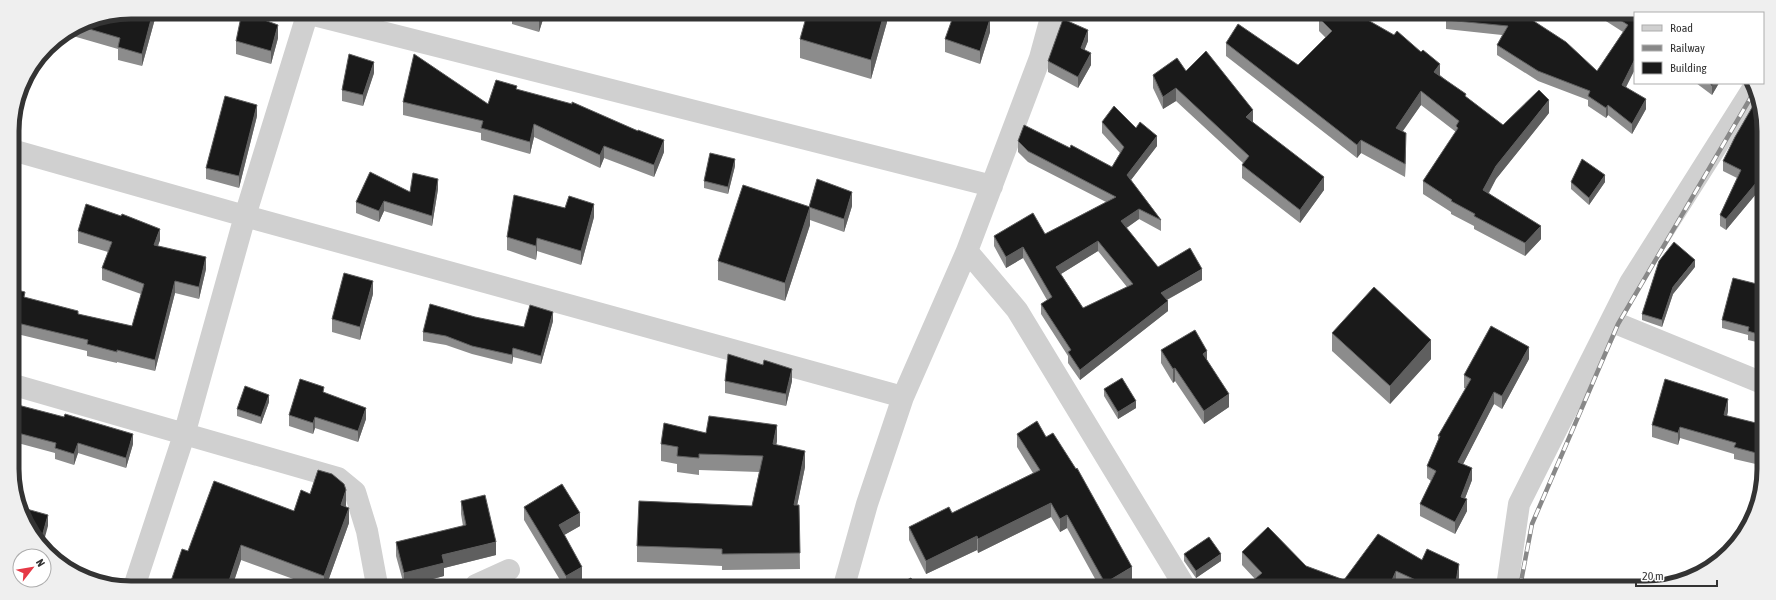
<svg xmlns="http://www.w3.org/2000/svg" width="1776" height="600" font-family="'Asap Condensed',sans-serif">
	<style>
		.lines { fill: none; stroke-linecap: round; stroke-linejoin: round }
		.minor { stroke: #d0d0d0; stroke-width: 22 }
		.rail-casing { stroke: #888; stroke-width: 4.5 }
		.rail { stroke: #fff; stroke-width: 3; stroke-dasharray: 9; stroke-linecap: butt }
		.wall { fill: #8c8c8c; fill-rule: evenodd }
		.shaded-wall { fill: #5f5f5f }
		.building { fill: #1a1a1a; stroke: #5f5f5f; fill-rule: evenodd }
		.rim { fill: none; stroke: #333; stroke-width: 5 }
	</style>
	<rect width="100%" height="100%" fill="#fff"/>
	<g class="lines">
		<path class="minor" d="M302,12L992,186
			M12,150L245,216L903,397
			M967,251L1017,310L1185,587
			M1612,320L1618,324L1760,382
			M14,385L338,478L355,492L367,531L377,585
			M135,584L184,435L245,216L308,12
			M476,585L509,570
			M844,586L867,504L903,397L967,251L1040,58L1052,14
			M1507,587L1519,504L1630,283L1752,90"/>
		<defs>
			<path id="rail" d="M1520,587L1532,524L1618,324L1754,92"/>
		</defs>
		<use href="#rail" class="rail-casing"/>
		<use href="#rail" class="rail"/>
	</g>
	<path class="wall" d="M156,12V15L142,66L118,60V49L66,34L86,21Z
		M512,13H545L539,32L512,24Z
		M887,14V22L871,79L800,58V39Z
		M1510,16L1597,71L1623,32L1598,16H1635V69L1626,87L1646,109L1632,134L1608,115L1606,118L1588,106V100L1538,81L1497,55V45L1502,35L1446,29V20Z
		M1319,18L1440,75L1466,97L1503,125L1549,113L1496,179L1489,193L1541,239L1525,256L1474,229V226L1451,214V212L1423,194V181L1456,132L1421,105L1402,131L1406,147L1405,177L1361,153L1357,158L1226,56V43L1298,65L1326,38L1319,31Z
		M990,32L980,64L945,52V39Z
		M278,38L271,64L236,54V41Z
		M1088,41L1084,50L1091,65L1078,88L1048,72V61Z
		M1186,71L1253,122L1324,190L1300,223L1242,178V165L1243,163L1176,101L1163,109L1153,88V75Z
		M374,73L363,106L342,101V90Z
		M1696,83H1719L1712,95Z
		M517,89L664,152L654,177L604,158L600,168L534,137L530,154L481,140V133L403,115V102L488,104Z
		M1762,108L1761,188L1726,230L1720,226V215L1737,178L1723,171V161Z
		M257,116L239,188L206,179V168Z
		M1102,122L1136,128L1157,146L1131,180L1161,220V231L1139,219L1126,228L1158,267L1202,280L1167,300L1168,311L1080,380L1068,363V356L1041,314V304L1047,300L1023,258L1006,268L994,246V236L1045,234L1106,202L1028,162L1018,152V141L1070,148L1112,167L1120,153L1102,133ZM1098,251L1127,287L1083,308L1061,274Z
		M735,166L728,194L704,188V181Z
		M1571,182H1605L1589,205L1571,189Z
		M438,189L432,226L384,211L379,222L356,213V202L410,192Z
		M852,206L844,232L810,220V225L785,301L718,280V261L809,207Z
		M594,217L581,265L537,251L536,260L507,250V237Z
		M78,231L160,240L158,246L206,269L199,299L175,293L155,371L117,362V363L87,356V351L13,333V289L25,298L78,314L132,326L141,294L102,280V268L108,252L78,243Z
		M1695,267L1673,294L1662,327L1642,320V314Z
		M1761,285V343L1748,340V335L1722,328V320Z
		M373,294L360,340L332,332V319Z
		M475,317L524,327L553,321L541,364L513,357L512,364L472,354L446,345L423,341V332Z
		M1332,333L1431,359L1390,404L1332,351Z
		M1161,350L1207,360L1229,407L1204,424L1175,381L1173,383L1161,363Z
		M1529,359L1502,409L1494,404L1463,464L1472,480L1465,498L1467,511L1455,534L1420,516V504L1431,481L1427,478V466L1438,440V436L1466,389L1464,388V375Z
		M725,381H792L786,406L725,393Z
		M1104,389L1136,408L1118,419L1104,396Z
		M324,392L366,419L358,442L315,428L313,434L289,426V415Z
		M269,402L261,424L237,416V409Z
		M14,404L133,444L126,468L78,453L74,465L55,459V453L14,442Z
		M1728,411L1727,416L1760,424V465L1734,459V454L1680,438L1678,445L1652,437V425Z
		M706,433L777,441L776,445L805,467L797,505H799L800,569L722,570V566L637,562V546L752,506L759,472L699,470V475L677,472V464L661,461V444Z
		M1017,434L1132,580L1122,586H1099L1067,528L1060,532L1051,517L978,553L977,550L926,574L909,540V527L952,513L1033,473L1017,447Z
		M461,501L496,555L444,568V576L410,585H404L396,556V542L463,526L461,514Z
		M346,505V507L349,523L327,584H307L241,560L233,584H170L188,551L294,511Z
		M524,507L580,526L564,535L582,581L574,585H563L524,520Z
		M1242,552L1306,566L1344,580L1422,560L1459,577L1457,587H1403L1396,584L1255,579L1242,565Z
		M1184,554L1221,561L1196,578L1184,561Z"/>
	<path class="shaded-wall" d="M153,12H156V15L142,66V54Z
		M541,13H545L539,32V19Z
		M884,14H887V22L871,79V60Z
		M990,19V32L980,64V51Z
		M278,25V38L271,64V51Z
		M1088,30V41L1081,59V48Z
		M1091,53V65L1078,88V77Z
		M1635,59V69L1622,95V85Z
		M374,62V73L363,106V95Z
		M1440,64V77L1434,72Z
		M1714,83H1719L1712,95V86Z
		M1176,88V101L1163,109V97Z
		M1421,91V105L1396,141V128Z
		M1646,99V109L1632,134V124Z
		M1549,100V113L1496,179L1483,203V190L1496,166Z
		M257,105V116L239,188V176Z
		M1608,105V115L1606,118V108Z
		M1253,110V123L1246,117Z
		M534,124V137L530,154V142Z
		M1406,133V147L1405,177V164Z
		M1157,136V146L1127,185V175Z
		M664,140V152L654,177V165Z
		M1361,140V153L1357,158V145Z
		M604,146V158L600,168V155Z
		M735,159V166L728,194V187Z
		M1605,175V182L1589,205V198Z
		M1324,177V190L1300,223V210Z
		M1761,177V188L1726,230V219Z
		M438,179V189L432,226V216Z
		M852,192V206L844,232V219Z
		M384,201V211L379,222V211Z
		M594,204V217L581,265V251Z
		M810,207V225L785,301V283Z
		M1139,209V219L1121,232V221Z
		M1541,226V239L1525,256V243Z
		M160,229V240L154,256V245Z
		M537,238V251L536,260V246Z
		M1098,241V251L1056,277V267Z
		M1023,247V258L1006,268V257Z
		M206,257V269L199,299V287Z
		M1695,260V267L1673,294L1662,327V320L1673,287Z
		M1202,269V280L1161,303V293Z
		M175,281V293L155,371V360Z
		M373,281V294L360,340V327Z
		M1168,301V311L1080,380V370Z
		M553,312V321L541,364V356Z
		M1431,340V359L1390,404V386Z
		M1529,347V359L1502,409V396Z
		M513,348V357L512,364V355Z
		M1207,351V365L1203,354Z
		M1175,368V381L1173,383V369Z
		M792,369V381L786,406V394Z
		M1494,392V404L1458,474V462Z
		M1229,394V407L1204,424V411Z
		M269,395V402L261,424V417Z
		M1728,399V411L1724,427V415Z
		M1136,401V408L1118,419V412Z
		M366,408V419L358,442V431Z
		M315,417V428L313,434V423Z
		M777,425V441L773,460V444Z
		M1680,427V438L1678,445V433Z
		M133,434V444L126,468V458Z
		M78,443V453L74,465V454Z
		M805,451V467L794,521V505Z
		M1472,468V480L1461,509V497Z
		M346,490V505L341,520V505Z
		M1467,499V511L1455,534V522Z
		M1051,503V517L978,553V539Z
		M349,508V523L327,584H324V576Z
		M580,513V526L559,538V525Z
		M48,515V526L42,548L40,544Z
		M1067,515V528L1060,532V519Z
		M977,536V550L926,574V561Z
		M496,542V555L444,568V576L410,585H404V573L442,555Z
		M241,545V560L233,584H228Z
		M1221,554V561L1196,578V571Z
		M1459,564V577L1457,587H1455Z
		M582,567V581L574,585H566V576Z
		M1132,567V580L1122,586H1105V583Z
		M1396,571V584L1395,587H1389Z"/>
	<path class="building" d="M131,12H153L142,54L118,47L120,38L79,26L86,21Z
		M242,12L278,25L271,51L236,41Z
		M520,13H541L539,19Z
		M807,14H884L871,60L800,39Z
		M954,14H978L990,19L980,51L945,39Z
		M1321,15H1359L1394,35L1397,31L1421,52L1423,50L1440,64L1434,72L1466,94L1465,96L1503,125L1539,90L1549,100L1496,166L1483,190L1541,226L1525,243L1474,216L1475,214L1451,201L1452,200L1423,181L1458,128L1456,126L1459,121L1421,91L1396,128L1406,133L1405,164L1361,140L1357,145L1226,43L1238,24L1298,65L1332,31L1319,18Z
		M1448,16H1510L1513,18L1514,16H1526L1566,42L1597,71L1628,25L1614,16H1635V59L1622,85L1646,99L1632,124L1608,105L1606,108L1588,96L1590,91L1538,71L1497,45L1508,26L1446,20Z
		M1063,19L1088,30L1081,48L1091,53L1078,77L1048,61Z
		M1206,51L1253,110L1246,117L1324,177L1300,210L1242,165L1249,156L1176,88L1163,97L1153,75L1177,58L1186,71Z
		M349,54L374,62L363,95L342,90Z
		M414,54L488,104L496,80L517,86L516,89L572,104V102L638,131V130L664,140L654,165L604,146L600,155L534,124L530,142L481,128L483,121L403,102Z
		M1709,83H1714L1712,86Z
		M225,96L257,105L239,176L206,168Z
		M1757,99L1762,108L1761,177L1726,219L1720,215L1741,170L1723,161L1735,137Z
		M1114,106L1136,128L1140,122L1157,136L1127,175L1161,220L1139,209L1121,221L1158,267L1190,248L1202,269L1161,293L1168,301L1080,370L1068,352L1071,350L1041,304L1052,297L1023,247L1006,257L994,236L1033,213L1045,234L1116,197L1028,151L1018,141L1024,125L1070,148L1071,145L1112,167L1124,147L1102,122ZM1098,241L1133,284L1083,308L1056,267Z
		M710,153L735,159L728,187L704,181Z
		M1582,159L1605,175L1589,198L1571,182Z
		M370,172L410,192L413,173L438,179L432,216L384,201L379,211L356,202Z
		M817,179L852,192L844,219L809,207Z
		M743,185L810,207L785,283L718,261Z
		M514,195L565,208L569,196L594,204L581,251L537,238L536,246L507,237Z
		M86,204L121,216L122,214L160,229L154,245L206,257L199,287L175,281L155,360L117,350V352L87,344L88,340L13,322V289L25,292L24,297L78,311V314L132,326L144,284L102,268L112,242L78,231Z
		M1674,242L1695,260L1673,287L1662,320L1642,314L1659,261Z
		M344,273L373,281L360,327L332,319Z
		M1733,278L1761,285V335L1748,331L1749,327L1722,320Z
		M1374,287L1431,340L1390,386L1332,333Z
		M430,304L475,317L524,327L530,305L553,312L541,356L513,348L512,355L472,346L446,336L423,332Z
		M1491,326L1529,347L1502,396L1494,392L1458,462L1472,468L1461,497L1467,499L1455,522L1420,504L1436,471L1427,466L1440,436H1438L1471,379L1464,375Z
		M1195,330L1207,351L1203,354L1229,394L1204,411L1175,368L1173,369L1161,350Z
		M728,354L763,365L764,360L792,369L786,394L725,381Z
		M1122,378L1136,401L1118,412L1104,389Z
		M300,379L324,387L323,392L366,408L358,431L315,417L313,423L289,415Z
		M1665,379L1728,399L1724,415L1760,424V454L1734,447L1736,443L1680,427L1678,433L1652,425Z
		M245,386L269,395L261,417L237,409Z
		M14,404L64,417L65,414L133,434L126,458L78,443L74,454L55,448L56,443L14,432Z
		M709,416L777,425L773,444L805,451L794,505H799L800,553L722,554V549L637,546L639,501L752,506L763,456L699,454V458L677,456L678,447L661,444L664,423L706,433Z
		M1037,421L1046,437L1053,433L1076,469L1077,468L1132,567L1105,583L1067,515L1060,519L1051,503L978,539L977,536L926,561L909,527L949,507L952,513L1040,470L1017,434Z
		M318,470L332,474L344,484L346,490L341,505L349,508L324,576L241,545L228,584H170L182,549L188,551L214,481L294,511L301,490L310,494Z
		M562,484L580,513L559,525L582,567L566,576L524,507Z
		M485,495L496,542L442,555L444,563L404,573L396,542L466,525L461,501Z
		M23,508L48,515L40,544L23,509Z
		M1268,527L1306,566L1344,580L1378,534L1422,560L1427,549L1459,564L1455,587H1431L1396,571L1389,587H1245L1262,573L1242,552Z
		M1209,537L1221,554L1196,571L1184,554Z
		M1722,558L1717,563L1714,565L1713,561Z
		M911,578L915,586H895Z"/>
	<path d="M0 0H1776V600H0ZM131 19H1645A112 112 0 0 1 1757 131V469A112 112 0 0 1 1645 581H131A112 112 0 0 1 19 469V131A112 112 0 0 1 131 19Z" fill="#efefef" fill-rule="evenodd"/>
	<path class="rim" d="M131 19H1645A112 112 0 0 1 1757 131V469A112 112 0 0 1 1645 581H131A112 112 0 0 1 19 469V131A112 112 0 0 1 131 19Z"/>
	<rect x="1634" y="12" width="130" height="72" fill="#ffffff" stroke="#adadad"/>
	<rect x="1642" y="25" width="20" height="6" fill="#d0d0d0" stroke="#adadad"/>
	<text x="1670" y="32" font-size="12" fill="#333333">Road</text>
	<rect x="1642" y="45" width="20" height="6" fill="#888888" stroke="#adadad"/>
	<text x="1670" y="52" font-size="12" fill="#333333">Railway</text>
	<rect x="1642" y="62" width="20" height="12" fill="#1a1a1a" stroke="#adadad"/>
	<text x="1670" y="72" font-size="12" fill="#333333">Building</text>
	<g transform="translate(32 568) rotate(59)"><circle r="19" fill="#ffffff" stroke="#adadad"/>
	<path d="M0-3L7 15L0 10L-7 15Z" fill="#e63946"/>
	<text y="-6" font-size="11" font-weight="bold" text-anchor="middle" fill="#333333">N</text>
	</g>
	<path d="M1636 580v6h81v-6" fill="none" stroke="#333333" stroke-width="2"/>
	<text x="1642" y="580" font-size="12" fill="#333333" stroke="#ffffff" stroke-width="3" paint-order="stroke">20 m</text>
</svg>
